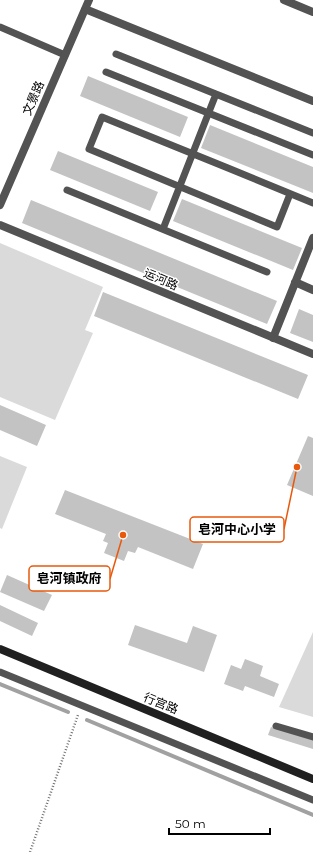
<svg xmlns="http://www.w3.org/2000/svg" width="313" height="852" font-family="Montserrat,'Noto Sans SC',sans-serif">
	<style>
		.green { fill: #dadada }
		.lines { fill: none; stroke-linecap: round; stroke-linejoin: round }
		.stream { stroke: #a1a1a1; stroke-width: 4 }
		.building { fill: #c3c3c3 }
		.path { stroke: #757575; stroke-width: 2.5; stroke-dasharray: 1 2; stroke-linecap: butt }
		.service { stroke: #535353; stroke-width: 7 }
		.minor { stroke: #535353; stroke-width: 8 }
		.tertiary { stroke: #535353; stroke-width: 8 }
		.secondary { stroke: #202020; stroke-width: 8 }
		.labels { text-anchor: middle; dominant-baseline: central; stroke-width: 3; stroke-linejoin: round; paint-order: stroke }
		.street-label { font-size: 12px; fill: #000; stroke: #fff }
		.leader { fill: none; stroke: #e8590c; stroke-width: 1.5 }
		.callout-dot { fill: #e8590c; stroke: #fff; stroke-width: 1.5 }
		.callout { fill: #fff; stroke: #e8590c; stroke-width: 1.5 }
		.callout-label { font-size: 13px; text-anchor: middle; font-weight: bold; fill: #000 }
	</style>
	<rect width="100%" height="100%" fill="#fff"/>
	<path class="green" d="M0,243L103,287L85,330L93,333L55,420L0,397Z
		M0,456L27,467L2,529L0,528Z
		M313,632V717L279,707Z"/>
	<g class="lines">
		<path class="stream" d="M0,684L68,712
			M87,720L313,815"/>
	</g>
	<path class="building" d="M88,76L188,117L180,137L80,96Z
		M210,125L313,167V193L201,148Z
		M58,151L158,192L150,211L50,170Z
		M182,199L302,248L293,270L173,221Z
		M31,200L277,301L267,324L22,223Z
		M103,292L308,375L298,399L94,316Z
		M299,309L313,315V342L290,333Z
		M0,405L46,425L37,446L0,430Z
		M308,436L313,438V496L287,485Z
		M65,490L203,544L193,569L138,547L135,553L128,551L124,561L104,553L108,543L103,541L106,534L55,514Z
		M7,575L52,595L44,611L0,592Z
		M0,605L38,623L32,636L0,621Z
		M135,625L187,643L193,626L217,635L204,672L128,645Z
		M245,659L263,666L260,676L279,684L274,697L245,686L243,691L224,684L231,665L241,669Z
		M271,727L313,740V749L268,735Z"/>
	<g class="lines">
		<path class="path" d="M30,852L78,715"/>
		<path class="service" d="M0,27L65,55
			M116,54L313,133
			M106,72L313,155
			M67,190L267,272
			M290,194L277,227L89,149L102,117C172,145 243,174 313,203
			M163,229L216,94
			M0,672L313,800
			M276,726L313,737"/>
		<path class="minor" d="M85,9L313,101
			M0,205L89,0
			M0,225L313,354
			M295,282L313,290
			M273,338L313,238"/>
		<path class="tertiary" d="M284,0L313,12"/>
		<path class="secondary" d="M0,649L313,779"/>
	</g>
	<g class="labels">
		<g class="street-label">
			<text transform="translate(33 98) rotate(-67)">文景路</text>
			<text transform="translate(161 279) rotate(23)">运河路</text>
			<text transform="translate(161 703) rotate(22)">行宫路</text>
		</g>
	</g>
	<path class="leader" d="M297 467L284 529M123 535L110 579"/>
	<g class="callout-dot">
		<circle cx="297" cy="467" r="4"/>
		<circle cx="123" cy="535" r="4"/>
	</g>
	<g class="callout">
		<rect x="190" y="517" width="94" height="25" rx="4"/>
		<rect x="29" y="566" width="81" height="25" rx="4"/>
	</g>
	<g class="callout-label">
		<text x="237" y="534">皂河中心小学</text>
		<text x="69" y="583">皂河镇政府</text>
	</g>
	<path d="M169 828v6h101v-6" fill="none" stroke="#000000" stroke-width="2"/>
	<text x="175" y="828" font-size="12" fill="#000000" stroke="#ffffff" stroke-width="3" paint-order="stroke">50 m</text>
</svg>
